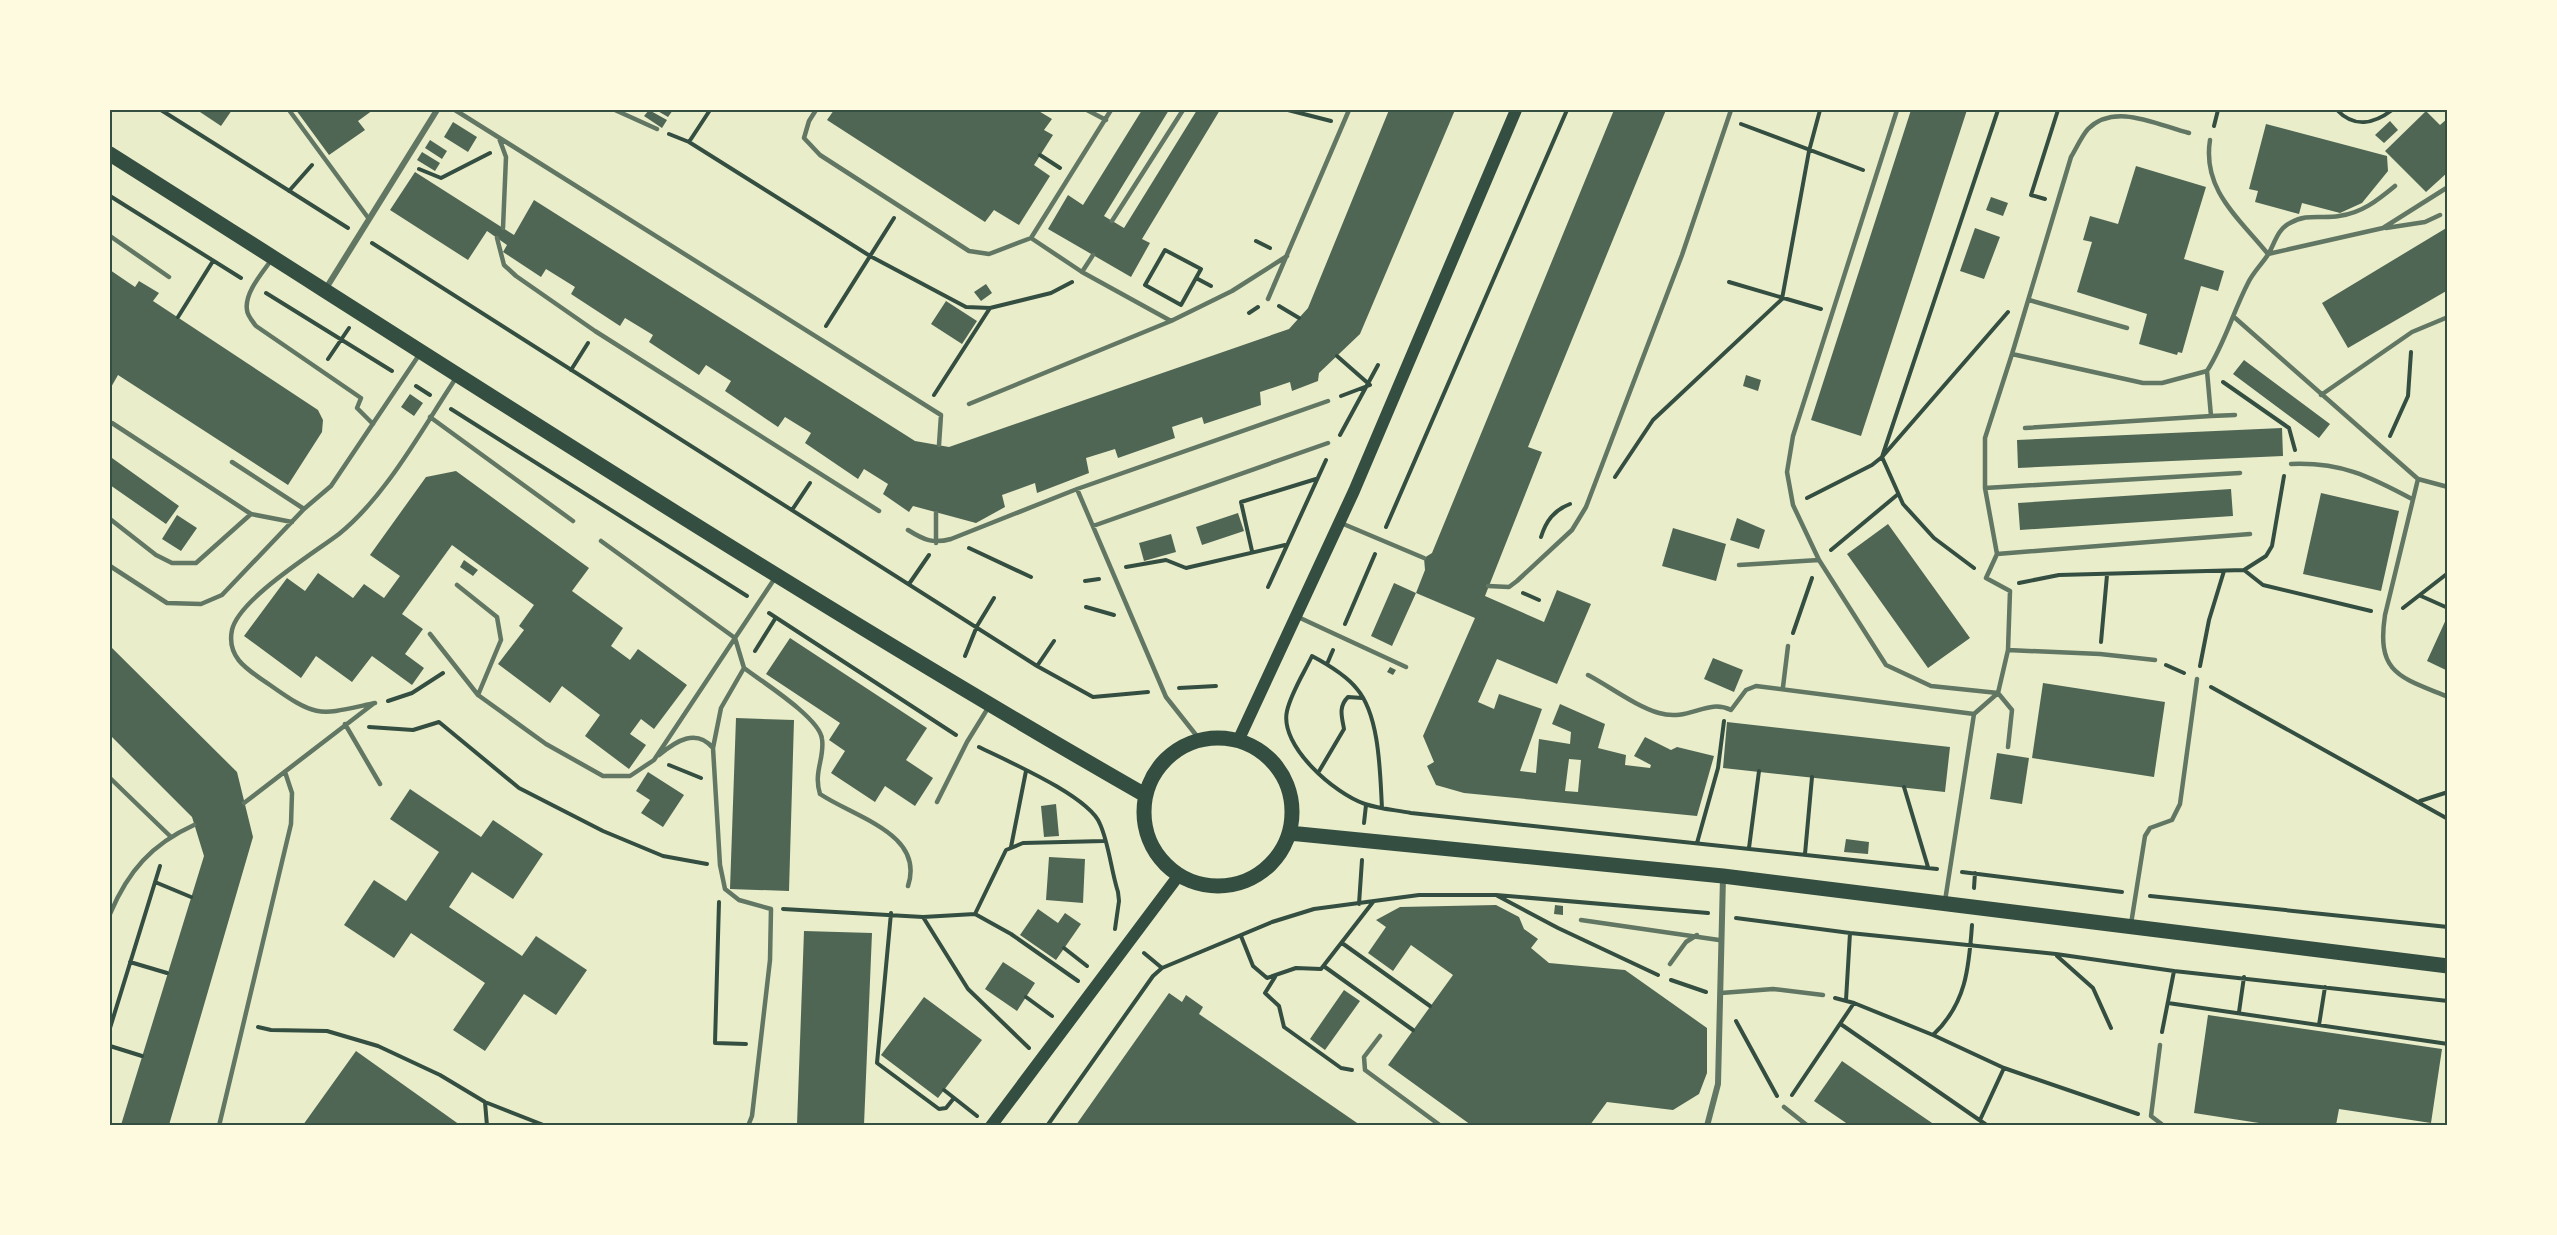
<svg xmlns="http://www.w3.org/2000/svg" width="2557" height="1235" font-family="Roboto,sans-serif">
	<style>
		.building { fill: #4f6655; fill-rule: evenodd }
		.lines { fill: none; stroke-linecap: round; stroke-linejoin: round }
		.path { stroke: #344e41; stroke-width: 4 }
		.service { stroke: #617663; stroke-width: 4.5 }
		.minor { stroke: #617663; stroke-width: 6 }
		.secondary { stroke: #344e41; stroke-width: 12 }
		.primary { stroke: #344e41; stroke-width: 15 }
		.neatline { fill: none; stroke: #344e41; stroke-width: 2 }
	</style>
	<rect width="100%" height="100%" fill="#e9edc9"/>
	<path class="building" d="M197,110H232L221,126Z
		M296,110H373L358,121L365,130L329,155Z
		M649,110L667,120L662,128L644,116Z
		M656,110H673L668,117Z
		M834,110H1037L1052,119L1044,130L1053,135L1034,165L1050,176L1019,225L994,210L985,222L827,120Z
		M1142,110H1169L1104,216L1124,228L1197,110H1220L1142,239L1150,243L1131,277L1048,229L1068,195L1083,205Z
		M1389,110H1455L1360,334L1319,373L1318,381L1292,391L1290,382L1260,392L1261,405L1204,424L1202,417L1172,427L1175,438L1118,458L1115,449L1086,458L1089,473L1037,493L1035,483L1002,495L1005,507L976,523L913,506L909,512L883,494L888,484L864,469L858,479L805,443L811,433L785,417L778,427L725,391L731,381L706,365L699,375L649,342L653,335L625,318L620,326L571,294L575,287L546,269L541,277L503,252L507,245L487,231L468,260L390,210L415,172L514,235L534,200L915,441L949,447L1289,329L1308,308Z
		M1614,110H1666L1528,447L1542,452L1485,596L1544,622L1557,590L1591,604L1557,684L1497,659L1478,702L1494,709L1499,694L1542,709L1520,771L1536,773L1539,739L1570,744L1571,732L1552,724L1560,704L1605,724L1598,748L1626,755L1625,765L1650,768L1651,765L1634,756L1645,737L1671,750L1677,747L1714,756L1697,816L1464,793L1436,785L1427,766L1434,762L1423,736L1475,618L1416,593L1425,570L1424,558L1432,553ZM1569,759L1581,760L1578,792L1565,791Z
		M1911,110H1967L1861,436L1811,420Z
		M2426,111L2440,125L2448,118V172L2426,192L2385,151Z
		M2390,121L2398,130L2384,143L2375,135Z
		M453,122L477,137L468,152L444,137Z
		M2266,124L2387,156L2388,171L2362,203L2340,213L2302,203L2299,214L2255,202L2258,191L2249,189Z
		M430,140L447,151L442,159L425,148Z
		M422,152L440,163L435,171L417,160Z
		M2136,166L2206,187L2184,259L2224,271L2218,291L2201,286L2182,353L2178,352L2177,355L2139,344L2147,314L2077,292L2092,242L2083,240L2090,216L2118,224Z
		M1991,197L2008,203L2003,216L1986,210Z
		M2448,227V290L2348,348L2322,303Z
		M1975,228L2000,237L1984,279L1960,271Z
		M110,270L135,287L139,281L159,293L153,301L318,410L323,420L322,432L288,485L118,375L110,389Z
		M986,284L992,293L981,301L974,292Z
		M946,301L977,321L962,344L931,324Z
		M2244,360L2330,424L2319,438L2233,374Z
		M1746,375L1761,380L1758,391L1743,386Z
		M410,394L423,403L414,416L401,407Z
		M2282,428L2283,456L2018,468L2017,440Z
		M112,458L179,506L166,524L110,485Z
		M456,471L589,568L572,591L623,628L611,646L630,660L638,649L687,685L654,729L641,719L630,734L646,745L629,769L585,736L600,715L562,686L550,703L498,664L524,630L519,626L534,605L452,545L402,614L423,629L405,654L424,668L412,685L372,656L352,682L316,656L301,678L244,636L287,578L305,591L318,573L353,598L364,584L384,598L400,576L370,555L426,477Z
		M2231,489L2233,516L2020,530L2018,503Z
		M2321,493L2399,511L2381,591L2303,574Z
		M1238,513L1244,531L1202,545L1196,527Z
		M177,515L197,528L181,551L162,539Z
		M1737,518L1765,530L1759,549L1730,540Z
		M1888,524L1970,638L1928,668L1847,554Z
		M1673,528L1726,544L1716,581L1662,566Z
		M1171,534L1176,552L1144,561L1139,543Z
		M464,560L478,570L473,576L460,567Z
		M1394,583L1416,593L1392,646L1371,636Z
		M2448,615V671L2427,661Z
		M790,638L927,728L906,760L933,778L915,806L885,786L875,802L831,773L845,751L829,740L840,723L766,674Z
		M110,646L237,772L253,837L169,1125H121L204,856L192,817L110,735Z
		M1713,658L1743,670L1734,692L1704,679Z
		M1390,667L1396,670L1393,675L1387,672Z
		M2043,683L2165,702L2154,777L2032,758Z
		M736,718L794,720L789,891L730,889Z
		M1727,722L1950,747L1945,792L1723,768Z
		M1997,753L2029,758L2022,804L1990,799Z
		M648,772L684,795L663,827L641,813L650,800L636,791Z
		M410,789L481,837L493,820L543,854L513,899L472,872L449,907L522,956L536,936L587,970L556,1015L524,994L485,1051L453,1030L485,983L411,933L394,958L344,925L374,880L406,901L439,852L390,819Z
		M1056,804L1059,836L1044,837L1041,806Z
		M1846,839L1869,842L1868,854L1844,852Z
		M1049,857L1085,859L1083,903L1046,900Z
		M1496,905L1519,917L1524,929L1538,939L1531,948L1549,963L1625,970L1707,1028V1073L1699,1094L1673,1110L1607,1102L1590,1125H1471L1388,1065L1453,975L1411,945L1393,971L1368,953L1386,927L1376,920L1400,907Z
		M1555,905L1563,906V915L1554,914Z
		M1038,909L1058,923L1065,913L1081,924L1056,960L1020,935Z
		M804,931L872,933L864,1125H797Z
		M1003,962L1035,983L1017,1011L985,989Z
		M1344,990L1360,1001L1325,1050L1310,1039Z
		M1169,993L1182,1002L1186,995L1203,1007L1199,1014L1360,1125H1076Z
		M924,997L982,1040L938,1098L881,1055Z
		M2208,1015L2442,1049L2431,1123L2339,1109L2336,1125H2272L2194,1113Z
		M356,1051L460,1125H303Z
		M1842,1061L1894,1097L1935,1125H1849L1814,1101Z"/>
	<g class="lines">
		<path class="path" d="M161,110L348,228
			M1288,110L1331,121
			M2337,110C2354,128 2374,124 2392,110
			M1741,124L1863,170
			M2214,126L2218,110
			M669,134L689,142L870,256L966,307L990,308L1051,293L1072,282
			M689,142L710,110
			M1040,155L1060,168
			M419,169L441,178L490,153
			M289,191L312,165
			M110,196L241,278
			M2045,199L2031,195L2058,110
			M1256,241L1270,248
			M372,243L1037,666L1093,697L1148,692
			M1165,250L1201,269L1181,305L1145,285Z
			M1196,278L1211,286
			M1729,282L1821,309
			M266,293L392,371
			M1279,306L1299,318
			M1249,313L1258,307
			M178,317L213,261
			M826,326L894,218
			M1337,356L1370,385L1341,396
			M328,359L349,328
			M571,370L588,343
			M2223,382L2289,428L2295,450
			M416,386L430,395
			M934,395L990,308
			M451,409L747,596
			M1340,435L1378,365
			M2390,436L2408,396L2411,352
			M1615,477L1653,420L1782,299L1809,151L1820,110
			M1807,498L1872,465L1882,457L2008,312
			M792,510L810,483
			M1386,527L1567,110
			M1541,537C1546,521 1554,510 1570,504
			M969,548L1031,577
			M1831,550L1897,495
			M1252,551L1241,502L1316,479
			M1126,567L1166,560L1186,568L1285,545
			M1974,568L1934,538L1903,504L1882,457L1998,110
			M2244,570L2263,585L2371,611
			M1085,581L1099,579
			M2019,583L2059,575L2244,570L2266,556L2272,546L2284,476
			M909,584L929,555
			M1268,587L1326,460
			M1523,593L1539,600
			M2421,596L2448,608
			M1086,607L1114,615
			M2403,608L2448,573
			M769,613L956,735
			M1345,624L1375,554
			M1793,633L1812,578
			M2101,642L2107,575
			M755,651L775,619
			M965,656L977,626L994,598
			M1327,664L1333,650
			M2166,665L2184,673
			M1037,666L1054,641
			M2200,666L2209,620L2224,571
			M2211,687L2448,819
			M1179,688L1216,686
			M388,701L412,693L443,673
			M369,727L413,730L439,722L519,788L603,831L663,856L707,864
			M979,747C1007,761 1089,796 1100,824C1109,844 1111,870 1118,892L1119,901L1115,929
			M669,765L701,778
			M1318,773L1344,729C1342,717 1338,707 1348,697L1362,698
			M1904,787L1928,867
			M2420,801L2448,792
			M1382,808C1380,774 1380,716 1357,689C1346,675 1327,664 1312,656C1304,673 1291,693 1287,711C1279,746 1335,794 1365,804C1380,809 1396,810 1411,813L1937,869
			M1364,823L1366,805
			M1697,843L1718,768L1724,721
			M1011,847L1026,771
			M1749,848L1759,771
			M1805,854L1812,777
			M1962,872L2122,892
			M155,882L191,897
			M1974,888L1975,873
			M1496,895L1708,913
			M2150,896L2448,927
			M719,902L715,1043L746,1044
			M1359,904L1362,860
			M783,909L923,917L975,914
			M891,913L877,1063L939,1109L946,1108L954,1098
			M923,917L968,989L1029,1048
			M1736,918L1850,933L2056,954L2174,971L2448,1001
			M1241,936L1253,966L1267,978L1296,968L1321,969L1373,902
			M1342,943L1430,1006
			M1064,948L1087,966
			M1144,953L1162,968
			M2057,956L2093,988L2111,1028
			M130,962L167,973
			M1325,967L1413,1030
			M1275,977L1265,993L1279,1006L1284,1027L1341,1068L1352,1070
			M1671,980L1706,992
			M1078,981L1011,934L975,914L1006,850L1023,843L1104,841
			M1026,997L1052,1016
			M1846,1000L1850,933
			M1854,1003L1933,1035L2004,1068L2138,1114
			M2168,1003L2448,1044
			M2239,1012L2244,977
			M1736,1021L1777,1096
			M1842,1025L1988,1126
			M2319,1025L2325,987
			M258,1027L271,1030L327,1031L378,1046L440,1075L485,1102L546,1126
			M110,1028L160,866
			M2162,1032L2174,971
			M1933,1035C1966,1004 1969,968 1972,925
			M110,1046L142,1056
			M944,1090L977,1116
			M1792,1095L1854,1003L1835,998
			M485,1102L487,1126
			M1980,1120L2004,1068
			M1047,1126L1153,976L1162,968L1272,922L1314,909L1419,895H1496L1558,928L1658,975"/>
		<path class="service" d="M289,110L369,219
			M455,110L941,415L939,445
			M615,110L657,129
			M816,110L809,121L804,138L820,155L969,251L989,254L1031,238L1082,272L1171,321
			M1087,110L1106,120
			M1897,110L1793,436L1787,472L1793,505L1819,560L1886,665L1931,686L1998,693L2012,710L2008,747
			M499,138L506,157L503,228
			M2210,140C2202,190 2239,218 2268,254
			M1112,221L1183,110
			M2386,228L2425,222L2440,215
			M110,236L169,277
			M497,238L504,265L516,276L595,331L879,511
			M1031,238L1111,110
			M2268,254L2383,228L2448,187
			M272,259C263,272 244,293 247,310C247,315 253,322 256,326L361,398L357,408L373,424
			M1082,272L1093,255
			M1268,299L1349,110
			M2029,300L2127,328
			M2234,317L2418,479L2385,615C2376,674 2400,677 2448,697
			M2012,354L2071,157C2076,149 2081,137 2088,129C2115,102 2157,125 2189,133
			M2321,395L2412,332L2448,317
			M969,404L1171,321L1232,291L1287,256
			M2211,416L2235,415
			M430,417L573,521
			M112,423L251,514L292,522
			M2025,428L2211,416L2207,371
			M232,462L304,509
			M2291,464C2341,462 2369,476 2412,499
			M2418,479L2448,487
			M1985,488L2240,473
			M1077,489L1166,697L1200,740
			M110,519L156,555L172,563H196L251,514
			M1341,523L1424,558
			M1093,526L1328,443
			M908,530C924,540 933,544 951,539L1077,489L1328,401
			M936,543V513
			M1997,554L2250,534
			M1739,565L1819,560
			M110,566L167,603L201,604L222,595L304,509L331,486L419,355
			M457,585L497,617L501,640L478,695L546,744L603,776H630L654,760L735,638L601,541
			M1488,586L1509,587L1517,581L1572,530L1586,507L1682,255L1731,110
			M1298,617L1406,667
			M430,634L478,695
			M2008,650L2100,654L2155,660
			M744,668C761,681 820,718 822,739C825,758 813,772 820,794C856,818 925,834 908,886
			M1588,675C1609,686 1637,707 1659,713C1689,722 1707,698 1731,710L1746,690L1756,686L1974,714
			M1783,687L1788,646
			M375,703C319,715 318,719 270,685C250,671 226,659 232,630C239,599 314,553 339,534C387,495 422,429 456,378
			M345,724L380,784
			M659,755C676,741 696,728 713,748
			M110,778L170,836
			M937,802L967,742L988,708
			M244,803L373,704
			M1945,901L1974,714L1998,693L2008,650L2010,591L1986,578L1997,554L1985,488V438L2012,354L2143,383H2162L2207,371C2225,343 2233,312 2248,283C2253,272 2263,263 2269,253C2275,242 2278,229 2290,223C2307,213 2321,219 2339,216C2362,213 2378,200 2395,186
			M110,914C128,871 152,844 194,825
			M1581,920L1719,940
			M2131,924L2145,836L2150,828L2172,820L2180,804L2197,679
			M1670,964L1686,942L1697,935
			M1721,993L1773,989L1823,995
			M1380,1036L1364,1057L1365,1070L1441,1126
			M2160,1045L2151,1116L2164,1126
			M1784,1107L1808,1126
			M219,1126L291,824L292,793L285,772
			M748,1126L752,1116L770,960L771,909L739,900L725,889L720,865L713,748L721,708L744,668L735,638L775,578"/>
		<path class="minor" d="M325,290L437,110
			M1707,1126L1718,1084L1723,877"/>
		<path class="secondary" d="M1238,741L1354,491L1516,110
			M991,1126L1179,875"/>
		<path class="primary" d="M110,154C453,371 792,593 1145,795
			M1144 812a74 74 0 1 1 148 0a74 74 0 1 1-148 0Z
			M1289,833L1723,876L2448,966"/>
	</g>
	<rect width="2557" height="1235" fill="none" stroke="#fefae0" stroke-width="222"/>
	<rect x="111" y="111" width="2335" height="1013" class="neatline"/>
</svg>
